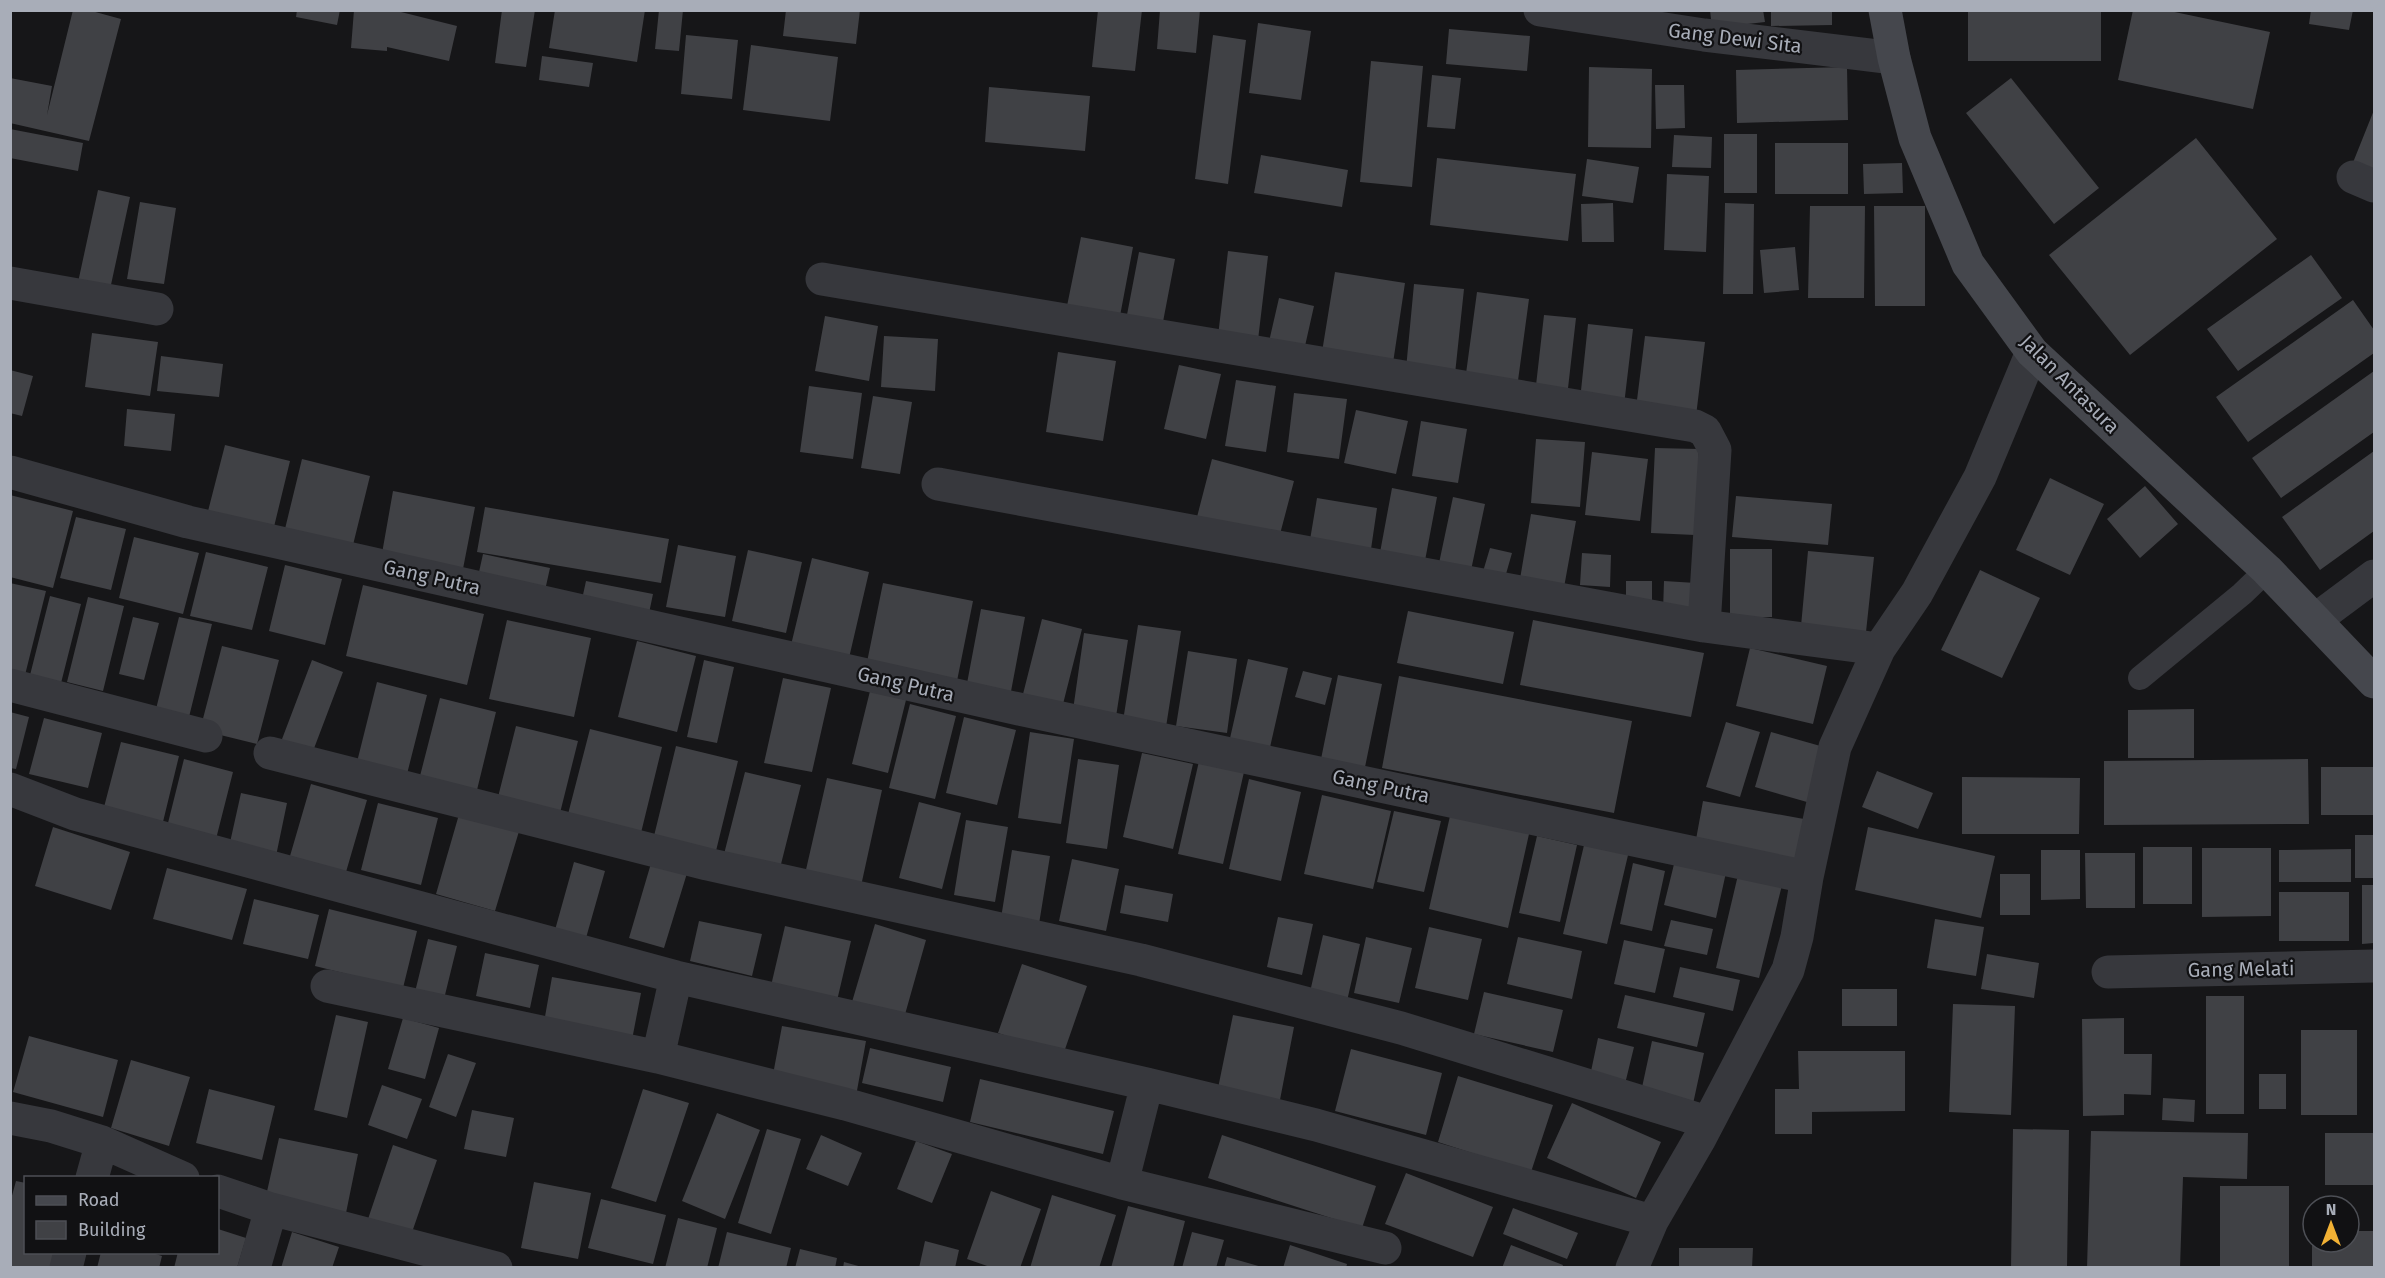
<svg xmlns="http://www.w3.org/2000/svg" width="2385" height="1278" font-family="'Fira Sans',sans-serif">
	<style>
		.building { fill: #404145 }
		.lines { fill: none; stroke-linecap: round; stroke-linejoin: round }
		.service { stroke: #37383d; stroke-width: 24 }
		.minor { stroke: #37383d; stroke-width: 33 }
		.secondary { stroke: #45474d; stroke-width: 33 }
		.labels { text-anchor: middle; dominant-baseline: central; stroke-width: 4.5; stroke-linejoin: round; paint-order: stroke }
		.street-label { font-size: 20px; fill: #a8adb8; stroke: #111113 }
	</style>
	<rect width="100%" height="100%" fill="#161618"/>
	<path class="building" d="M73,10H88L121,19L89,141L10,123V78L52,86L47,115Z
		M297,10H340L337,25L296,17Z
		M354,10H393L457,26L449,61L387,47V51L351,48Z
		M502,10H535L526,67L495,63Z
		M555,10H645L637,62L549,48Z
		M659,10H683L679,51L655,49Z
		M786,10H860L856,44L783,36Z
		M1098,10H1142L1135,71L1092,67Z
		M1160,10H1200L1196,53L1157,49Z
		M1710,10H1763L1765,22L1712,28Z
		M1771,10H1832V25L1771,26Z
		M1968,10H2101V61H1968Z
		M2133,10H2165L2270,32L2253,109L2118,80Z
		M2311,10H2353L2349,30L2309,24Z
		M1258,23L1311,31L1301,100L1249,93Z
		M1449,29L1530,36L1527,71L1446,64Z
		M686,35L738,40L732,99L681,94Z
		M1213,35L1246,40L1228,184L1195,179Z
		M751,45L838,57L830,121L743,110Z
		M542,56L593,63L589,87L539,80Z
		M1371,61L1423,66L1412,187L1360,182Z
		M1589,67L1652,69L1651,148L1588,147Z
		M1847,67L1848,120L1737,123L1736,70Z
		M1432,75L1461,78L1455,129L1427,127Z
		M2011,78L2099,188L2054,224L1966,113Z
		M1655,85H1684L1685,128L1656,129Z
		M989,87L1090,96L1085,151L985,142Z
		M2374,110V174L2352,165Z
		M10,129L83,143L78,171L10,158Z
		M1724,134H1757V193H1724Z
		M1674,135L1712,137L1711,168L1672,167Z
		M2196,138L2277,239L2130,355L2049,255Z
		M1775,143H1848V194H1775Z
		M1261,155L1348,170L1342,207L1254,193Z
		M1437,158L1576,174L1568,241L1430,225Z
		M1587,159L1639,167L1633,203L1582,196Z
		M1902,163L1903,193L1864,194L1863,164Z
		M1667,174L1709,176L1706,252L1664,250Z
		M98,190L130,197L109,294L77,287Z
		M140,202L176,208L164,284L127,279Z
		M1613,203L1614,242H1582L1581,204Z
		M1725,203L1754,204L1753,294H1723Z
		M1810,206H1865L1864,298H1808Z
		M1874,206H1925V306H1875Z
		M1081,237L1133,247L1120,316L1067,306Z
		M1795,247L1799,290L1764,293L1760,250Z
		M1228,251L1268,256L1258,340L1218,336Z
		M1139,252L1175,259L1162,327L1126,320Z
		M2311,255L2342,298L2238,371L2207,329Z
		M1335,272L1405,283L1393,363L1322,352Z
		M1414,284L1464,289L1455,374L1406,369Z
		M1477,292L1529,299L1517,388L1465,381Z
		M1279,298L1314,306L1303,355L1268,346Z
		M2353,300L2374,330V353L2248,442L2216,397Z
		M1544,315L1576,318L1567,397L1535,394Z
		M825,316L878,326L869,381L815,371Z
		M1588,324L1633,329L1624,405L1580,400Z
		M92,333L158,342L150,396L85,387Z
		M884,336L938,339L935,391L881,387Z
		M1645,336L1705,342L1696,416L1636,408Z
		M1058,352L1116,361L1103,441L1046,432Z
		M161,356L223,364L219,397L157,391Z
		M1179,365L1221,374L1206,439L1164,429Z
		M10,370L33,376L22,416L10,413Z
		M2374,371V432L2281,498L2252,458Z
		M1236,380L1276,386L1266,452L1225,446Z
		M809,386L862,393L853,459L800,452Z
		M1294,393L1347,399L1339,459L1287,452Z
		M873,396L912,402L900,474L861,468Z
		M127,409L175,414L171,451L124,446Z
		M1356,410L1408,421L1396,474L1344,463Z
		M1421,421L1467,429L1458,483L1412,476Z
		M1536,439L1585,442L1580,507L1531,503Z
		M225,445L290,461L273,531L207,515Z
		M1655,448L1699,449L1695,535L1651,533Z
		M2374,451V531L2320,570L2282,517Z
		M1592,452L1648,459L1640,521L1585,515Z
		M302,459L370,476L352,549L284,533Z
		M1212,459L1294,481L1279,538L1197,517Z
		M2050,478L2104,504L2070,575L2016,550Z
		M2145,486L2178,524L2140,558L2107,519Z
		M1392,488L1437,497L1424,566L1379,558Z
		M393,491L475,507L462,574L381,559Z
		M10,495L73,511L53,588L10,577Z
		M1736,496L1832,504L1828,545L1732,537Z
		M1453,497L1485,504L1470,575L1438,568Z
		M1317,498L1377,508L1370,556L1309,546Z
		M485,507L669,539L661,583L477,552Z
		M1531,514L1576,521L1563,593L1519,585Z
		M76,517L126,529L111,590L60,578Z
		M134,537L199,553L183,614L119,598Z
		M678,545L736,556L725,617L666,607Z
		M1490,548L1512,553L1504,581L1482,575Z
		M1730,549H1772V617H1730Z
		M748,550L802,562L786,633L732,621Z
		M1808,551L1874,557L1866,632L1801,626Z
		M206,552L268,567L252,630L190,616Z
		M1582,553L1611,555L1610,587L1580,585Z
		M483,554L550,568L544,595L477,581Z
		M812,558L869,572L849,658L791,645Z
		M285,565L342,579L325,645L269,631Z
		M1980,570L2040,598L2002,678L1941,650Z
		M586,581L653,594L648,618L581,604Z
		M1626,581H1652V601L1626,602Z
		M1664,581L1696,583L1694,613L1663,611Z
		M10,583L46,591L23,683L10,680Z
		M883,583L973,601L955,691L865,672Z
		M363,585L484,614L467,685L346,656Z
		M50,596L81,604L58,695L27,687Z
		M88,597L124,606L103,691L67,682Z
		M981,609L1025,617L1009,702L965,694Z
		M1408,611L1514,632L1503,684L1397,663Z
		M133,617L159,623L144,680L119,674Z
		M179,617L212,624L188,721L155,713Z
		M1042,619L1082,629L1062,708L1022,698Z
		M507,620L591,638L574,717L489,699Z
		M1533,620L1704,653L1691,717L1520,685Z
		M1138,625L1181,631L1166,727L1123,721Z
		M1084,633L1128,640L1115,723L1072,717Z
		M637,641L696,656L677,732L618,717Z
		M222,646L279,660L257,744L200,730Z
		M1750,648L1827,666L1813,724L1736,706Z
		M1188,651L1237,659L1227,733L1176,726Z
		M1248,659L1288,668L1268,756L1228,747Z
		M312,660L343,672L310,759L279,747Z
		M704,660L734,667L717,743L687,737Z
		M1303,671L1332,678L1325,705L1295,697Z
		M1338,675L1382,684L1364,772L1320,764Z
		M1399,676L1632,721L1614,813L1382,768Z
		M783,678L831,688L812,772L764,763Z
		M377,682L427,695L406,778L356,766Z
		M870,691L906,700L888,773L852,764Z
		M440,698L496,712L477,790L420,776Z
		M910,704L956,716L935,799L889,788Z
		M2194,709V758H2128V710Z
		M10,712L29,717L16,769L10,768Z
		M964,717L1016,730L997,805L946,793Z
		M44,718L102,733L88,788L29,774Z
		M1726,722L1760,732L1740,797L1706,787Z
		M516,726L578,741L559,817L497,801Z
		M590,729L662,747L640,837L567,818Z
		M1030,732L1074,739L1061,824L1018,818Z
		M1771,732L1824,747L1807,802L1755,787Z
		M121,742L179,756L162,826L103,811Z
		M676,746L738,761L716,851L654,836Z
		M1142,753L1193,764L1173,849L1123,837Z
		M184,759L233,772L216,839L167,827Z
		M1078,759L1119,765L1107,849L1066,843Z
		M2308,759L2309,824L2104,825V761Z
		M1199,761L1244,772L1223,864L1178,854Z
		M2321,767H2374V815H2321Z
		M1877,771L1933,793L1918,829L1862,807Z
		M745,772L801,785L779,872L723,858Z
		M1962,777L2080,778L2079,834H1962Z
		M827,778L882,790L861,886L805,874Z
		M1249,779L1301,792L1281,881L1229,869Z
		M311,784L367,800L346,872L290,856Z
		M241,793L287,803L276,856L229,847Z
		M1322,795L1391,811L1373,889L1304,874Z
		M1703,801L1804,819L1795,863L1695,845Z
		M919,802L961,813L942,889L899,878Z
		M378,803L438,818L421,885L361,870Z
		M460,811L520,828L495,911L436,894Z
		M1394,811L1441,821L1424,892L1377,882Z
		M1450,816L1529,834L1508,928L1429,909Z
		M966,820L1008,827L995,902L954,895Z
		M53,827L130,852L111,910L35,886Z
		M1868,827L1995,856L1981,918L1855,890Z
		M2355,835H2374V878H2355Z
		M1537,836L1577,845L1560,922L1519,913Z
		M1585,841L1629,851L1607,944L1563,934Z
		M2143,847H2192V904H2143Z
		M2202,848H2271V916L2202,917Z
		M2351,849V882H2279V850Z
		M1012,850L1050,856L1039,924L1001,918Z
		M2041,850H2080V899L2041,900Z
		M2085,853H2135V908H2086Z
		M1676,856L1727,868L1716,918L1664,905Z
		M1072,859L1119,869L1106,931L1059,921Z
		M652,860L688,870L664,948L629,938Z
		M574,862L605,871L586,938L555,930Z
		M1633,863L1665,871L1652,931L1620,924Z
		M167,868L247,889L232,940L153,919Z
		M2000,874H2030V915H2000Z
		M1738,875L1782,885L1759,978L1716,968Z
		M1125,885L1173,894L1168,922L1120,913Z
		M2362,885H2374V943L2362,944Z
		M2279,892H2349V941H2279Z
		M254,899L319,915L308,959L243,944Z
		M329,909L417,931L403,988L315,966Z
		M1278,917L1313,924L1302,975L1267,967Z
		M1935,919L1984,927L1976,976L1927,968Z
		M1671,920L1713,929L1707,955L1664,946Z
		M699,921L762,934L752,976L690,961Z
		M875,924L926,940L904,1018L852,1002Z
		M785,926L851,941L836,1005L770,990Z
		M1429,927L1482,939L1468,1000L1415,988Z
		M1323,935L1360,944L1347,1001L1310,992Z
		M1366,937L1412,948L1399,1003L1354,993Z
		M1518,937L1582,951L1572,999L1507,984Z
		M428,939L457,946L444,999L415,992Z
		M1624,940L1665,949L1655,993L1614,984Z
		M485,953L539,965L530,1008L476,996Z
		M1987,954L2039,963L2034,998L1981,989Z
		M1022,964L1087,986L1063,1055L998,1033Z
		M1680,967L1740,980L1733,1011L1673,997Z
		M552,977L641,993L631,1045L543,1028Z
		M1842,989H1897V1026H1842Z
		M1484,992L1563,1010L1553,1052L1474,1034Z
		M1625,995L1705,1013L1697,1047L1617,1028Z
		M2206,996H2244V1114H2206Z
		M1953,1004L2015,1006L2011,1115L1949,1112Z
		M336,1015L368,1022L347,1118L314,1110Z
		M1233,1015L1294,1027L1279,1105L1217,1093Z
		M403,1018L439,1028L425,1079L388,1069Z
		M2124,1018V1054H2152L2151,1095L2124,1094V1115L2083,1116L2082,1019Z
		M782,1026L866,1041L856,1096L772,1080Z
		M2301,1030H2357V1115H2301Z
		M29,1036L118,1060L103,1117L13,1092Z
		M1598,1038L1634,1047L1625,1084L1590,1076Z
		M1652,1041L1704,1053L1693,1104L1641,1092Z
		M870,1048L951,1067L943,1102L862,1083Z
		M1351,1049L1442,1073L1426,1135L1335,1111Z
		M1798,1051H1905V1111L1812,1112V1134H1775V1089H1799Z
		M448,1054L476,1063L456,1117L429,1107Z
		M131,1060L190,1077L169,1146L111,1128Z
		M2259,1074H2286V1109H2259Z
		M1458,1076L1553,1105L1531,1172L1438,1142Z
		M980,1079L1114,1111L1103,1154L970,1122Z
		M382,1085L422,1099L407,1139L368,1125Z
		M209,1089L275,1106L262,1160L196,1143Z
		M643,1089L689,1103L656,1202L611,1188Z
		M2163,1098L2195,1100L2194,1122L2162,1120Z
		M1572,1103L1661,1142L1636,1198L1547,1158Z
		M472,1110L514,1118L506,1157L464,1149Z
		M717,1113L760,1130L725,1219L682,1201Z
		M767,1129L801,1139L771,1234L738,1223Z
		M2013,1129L2069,1130L2067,1268H2011Z
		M2091,1131L2248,1133L2247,1179L2183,1177L2180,1268H2087Z
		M2325,1133H2374V1185H2325Z
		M821,1135L862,1153L848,1186L806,1169Z
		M1222,1135L1376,1186L1362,1228L1208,1178Z
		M279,1138L358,1154L346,1213L266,1196Z
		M916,1141L952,1154L932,1203L897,1189Z
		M393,1145L437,1160L410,1238L367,1222Z
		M1406,1173L1493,1207L1473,1257L1385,1224Z
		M16,1181L26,1183V1252H58L54,1268H10V1203Z
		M534,1182L591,1193L578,1259L521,1248Z
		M2220,1186H2289V1268H2220Z
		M991,1191L1041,1209L1020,1268H993L967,1259Z
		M1052,1195L1116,1215L1099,1268H1030Z
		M601,1199L666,1215L653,1264L588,1248Z
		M1128,1206L1185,1221L1173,1268H1111Z
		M1513,1208L1578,1233L1567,1259L1503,1234Z
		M678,1218L717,1228L707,1268H665Z
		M218,1229L246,1238L237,1268H174L178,1252H218Z
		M2349,1231H2374V1268H2312V1242H2349Z
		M292,1232L339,1247L332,1268H281Z
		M727,1232L791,1248L786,1268H718Z
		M1192,1232L1224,1240L1216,1268H1182Z
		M925,1241L959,1250L955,1268H919Z
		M1290,1245L1347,1264L1346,1268H1283Z
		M1511,1245L1563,1265L1562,1268H1502Z
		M1679,1248H1753L1752,1268H1679Z
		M800,1249L837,1258L835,1268H795Z
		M101,1252H149L162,1256L159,1268H97Z
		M1227,1257L1262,1267V1268H1224Z
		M844,1262L862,1267V1268H843Z"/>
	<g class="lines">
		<path class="service" d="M2140,678L2242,594L2267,570"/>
		<path class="minor" d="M1540,10L1704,35L1894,58
			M2353,177L2374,186
			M822,279L1695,426L1705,431L1715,450L1704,626
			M10,283L157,309
			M10,472L188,522L649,626L1005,706L1807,877
			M938,484L1704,626L1879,649
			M2315,620L2374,576
			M10,685L206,736
			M270,753L707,864L1141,960L1401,1028L1707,1122
			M10,789L75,814L676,977L1147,1084L1316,1125L1652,1221
			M2108,972L2374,966
			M327,986L658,1057L676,977
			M658,1057L845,1104L1122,1183L1385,1248
			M10,1118L51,1126L102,1142L183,1178
			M92,1178L102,1142
			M1122,1183L1147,1084
			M218,1191L271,1209L496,1268
			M66,1268L70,1252
			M254,1268L271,1209
			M1632,1268L1652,1221L1699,1140L1788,970L1797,937L1807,877L1835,747L1879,649L1917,593L1980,477L2032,352"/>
		<path class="secondary" d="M1885,10L1894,58L1915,138L1968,264L2032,352L2267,570L2374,682"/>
	</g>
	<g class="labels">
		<g class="street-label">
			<text transform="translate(1735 38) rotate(7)">Gang Dewi Sita</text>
			<text transform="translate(2070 384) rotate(45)">Jalan Antasura</text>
			<text transform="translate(432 577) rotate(13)">Gang Putra</text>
			<text transform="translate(906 684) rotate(13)">Gang Putra</text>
			<text transform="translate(1381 786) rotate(12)">Gang Putra</text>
			<text transform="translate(2241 969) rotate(-1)">Gang Melati</text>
		</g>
	</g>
	<rect width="2385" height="1278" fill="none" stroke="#a8adb8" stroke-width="24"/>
	<rect x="24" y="1176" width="195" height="78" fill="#111113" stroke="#4d4f55" stroke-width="1.5"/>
	<rect x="36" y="1196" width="30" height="9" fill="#45474d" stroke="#4d4f55" stroke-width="1.5"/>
	<text x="78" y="1206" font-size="18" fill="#a8adb8">Road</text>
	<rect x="36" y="1221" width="30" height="18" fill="#404145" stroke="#4d4f55" stroke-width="1.5"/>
	<text x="78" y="1236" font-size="18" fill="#a8adb8">Building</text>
	<g transform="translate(2331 1224)"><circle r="28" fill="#111113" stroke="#4d4f55" stroke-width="1.5"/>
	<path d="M0-4.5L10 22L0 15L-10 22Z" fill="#f2b134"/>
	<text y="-9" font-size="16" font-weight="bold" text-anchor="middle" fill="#a8adb8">N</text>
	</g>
</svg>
